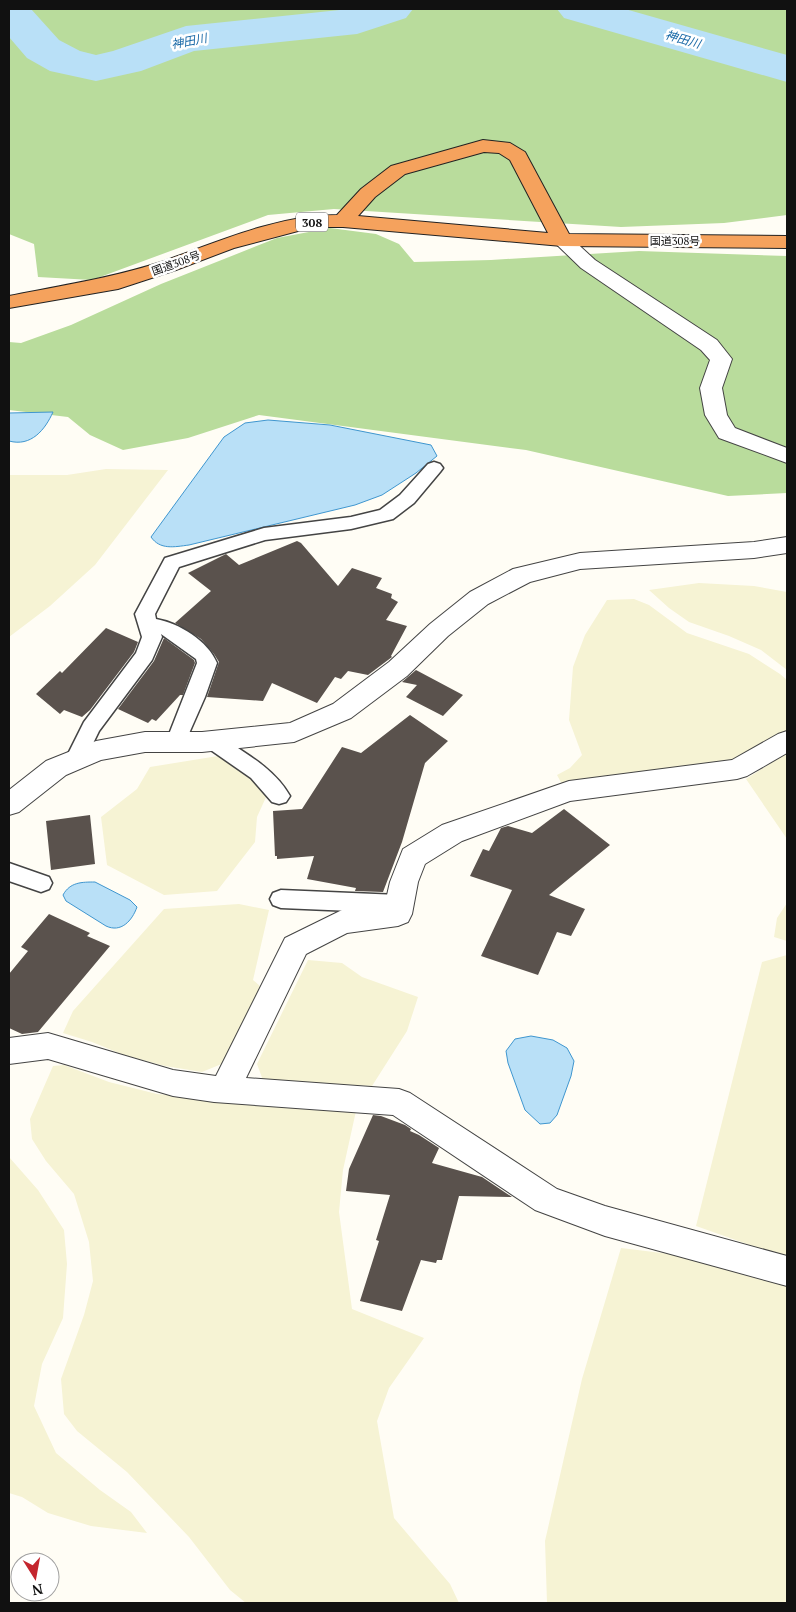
<svg xmlns="http://www.w3.org/2000/svg" width="796" height="1612" font-family="'PT Serif','Noto Sans JP',serif">
	<style>
		.farmland { fill: #f6f3d4 }
		.forest { fill: #b9dc9c }
		.water { fill: #b9e0f7; stroke: #3f96cf }
		.lines { fill: none; stroke-linecap: round; stroke-linejoin: round }
		.river { fill: #b9e0f7; fill-rule: evenodd }
		.building { fill: #5a524d }
		.lane-casing { stroke: #444; stroke-width: 3 }
		.street-casing { stroke: #444; stroke-width: 2 }
		.highway-casing { stroke: #222; stroke-width: 2 }
		.lane { fill: #fff; fill-rule: evenodd }
		.street { fill: #fff; fill-rule: evenodd }
		.highway { fill: #f5a25d; fill-rule: evenodd }
		.labels { text-anchor: middle; dominant-baseline: central; stroke-width: 5; stroke-linejoin: round; paint-order: stroke }
		.far-street-label { font-size: 11px; fill: #111; stroke: #fff }
		.far-water-label { font-size: 12px; font-style: italic; fill: #1768a6; stroke: #fff }
		.shield { fill: #fff; stroke: #585858; stroke-width: 1 }
		.shield-label { font-size: 12px; font-weight: bold; fill: #111 }
	</style>
	<rect width="100%" height="100%" fill="#fffdf5"/>
	<path class="farmland" d="M106,469L168,470L95,565L50,606L9,637V475H67Z
		M699,583L754,586L787,592V670L761,650L729,636L689,622L669,608L649,590Z
		M634,599L649,605L687,633L749,654L780,674L787,680V732L728,763L563,786L557,775L570,768L582,755L569,720L573,667L585,635L607,600Z
		M787,753V839L746,779Z
		M218,756L263,788L267,795L257,817L255,842L217,891L164,895L107,865L101,817L137,789L150,767Z
		M787,903V941L774,937L777,918Z
		M239,904L269,910L253,980L260,986L243,1029L224,1063L202,1072L165,1066L124,1055L92,1042L63,1033L73,1011L164,909Z
		M787,955V1258L696,1226L762,962Z
		M308,960L342,963L362,977L418,997L407,1031L372,1086L309,1083H264L257,1064Z
		M64,1065L109,1082L157,1094L356,1111L343,1170L339,1212L352,1309L424,1338L389,1388L377,1421L394,1518L450,1584L459,1603H246L230,1590L189,1537L127,1472L77,1431L64,1414L61,1379L84,1315L93,1281L89,1242L74,1194L46,1161L32,1139L30,1119L53,1066Z
		M9,1157L38,1190L64,1230L67,1264L63,1318L42,1364L34,1406L56,1453L100,1490L131,1512L147,1533L91,1526L48,1513L22,1497L9,1493Z
		M621,1248L703,1258L740,1274L787,1286V1603H547L545,1541L582,1379Z"/>
	<path class="forest" d="M9,9H787V215L724,223L621,227L334,209L268,215L92,280L38,277L34,244L9,234Z
		M330,228L376,234L399,244L414,262L491,260L639,251L787,256V493L728,496L526,450L259,415L188,438L123,450L90,435L68,417L9,410V342L21,343L71,325L161,284L277,238Z"/>
	<path class="water" d="M53,412C45,430 31,447 9,441V413Z
		M268,420L330,425L431,445L437,456L416,473L382,495L355,505L189,545C174,547 160,550 151,537L224,437L245,423Z
		M95,882L130,900L137,907C132,921 121,933 106,926L66,901L63,895C70,882 82,882 95,882Z
		M531,1036L553,1040L567,1048L574,1061L571,1076L557,1115L550,1123L540,1124L525,1110L508,1063L506,1051L515,1039Z"/>
	<g class="lines">
		<path class="river" d="M9,9H31L59,40L80,51L96,55L113,51L186,26L349,9H413L406,18L357,34L194,51L141,71L96,81L50,71L27,58L9,37Z
			M557,9H625L787,55V82L564,18Z"/>
	</g>
	<path class="building" d="M297,541L301,543L338,586L352,568L382,578L376,588L392,594L391,598L398,602L386,620L407,626L391,656L392,657L368,675L348,671L341,679L335,677L317,703L272,683L263,701L207,697L219,662L214,654L201,639L175,623L211,591L188,573L226,554L239,565Z
		M106,628L138,642L134,652L90,710L82,717L64,710L60,714L36,694L60,671L62,673Z
		M164,638L194,660L195,663L183,695H180L156,721L152,719L148,723L118,709L154,661Z
		M416,670L463,695L443,716L406,697L417,685L402,682Z
		M410,715L448,741L425,763L402,842L383,892L355,891L356,888L307,879L314,856L277,859V856H275L273,811L302,809L342,747L361,753Z
		M564,809L610,845L549,895L585,909L571,936L557,932L538,975L481,956L512,890L470,876L483,849L489,851L501,828L508,826L532,833Z
		M90,815L95,864L51,870L46,821Z
		M49,914L90,933L87,936L110,946L38,1032L22,1034L9,1028V974L28,951L21,947Z
		M373,1115L381,1116L405,1125L411,1129L410,1131L419,1135L439,1148L432,1163L482,1177L512,1197L459,1196L442,1260H437L436,1263L421,1260L402,1311L360,1301L379,1241L376,1240L390,1195L346,1191L349,1169Z"/>
	<g class="lines">
		<defs>
			<path id="lane" d="M434,462L440,464L443,468L440,472L414,503L393,519L351,529L265,540L179,567L155,614L156,619C179,623 208,641 217,663L205,697L183,747L176,750L169,747L166,742L197,663L196,659L161,634L162,637L152,660L99,731L82,766L75,768L68,766L65,760L84,722L136,653L142,637L135,614L165,558L264,528L351,517L380,510L400,495L428,464Z
				M212,733L219,736C245,753 274,768 290,796L286,802L279,804L272,802L251,778L205,746L202,741L205,736Z
				M9,863L49,877L52,883L49,889L41,892L9,881Z
				M281,890L399,895L407,898L410,904L407,910L399,913L281,908L273,905L270,899L273,893Z"/>
			<path id="street" d="M562,234L569,236L595,260L717,340L732,359L722,388L727,415L735,428L787,448V463L719,438L705,415L700,388L710,360L701,350L581,268L552,240L555,236Z
				M787,537V553L754,558L580,569L530,582L488,604L448,636L407,676L351,718L294,742L202,752H145L101,760L66,775L19,812L9,815V790L46,761L96,741L145,732H202L290,723L333,704L389,662L430,624L470,592L513,569L580,553L754,542Z
				M787,731V753L747,776L737,779L570,801L462,841L425,864L418,882L412,914L408,922L398,926L347,933L306,954L246,1078L399,1089L410,1093L557,1189L605,1206L787,1256V1286L605,1236L535,1210L393,1115L214,1102L173,1096L48,1059L9,1064V1038L48,1033L173,1070L216,1076L285,938L342,910L385,904L390,882L403,849L442,825L569,781L732,760L778,734Z"/>
			<path id="highway" d="M483,140L510,143L525,152L569,234L787,236V248L562,246L343,227H313L234,248L176,270L118,289L9,308V296C60,286 111,278 161,262C218,242 277,215 337,215L361,189L391,166ZM484,152L499,153L510,160L548,233L358,216L375,197L405,174Z"/>
		</defs>
		<use href="#lane" class="lane-casing"/>
		<use href="#street" class="street-casing"/>
		<use href="#highway" class="highway-casing"/>
		<use href="#lane" class="lane"/>
		<use href="#street" class="street"/>
		<use href="#highway" class="highway"/>
	</g>
	<g class="labels">
		<g class="far-street-label">
			<text x="675" y="241">国道308号</text>
			<text transform="translate(176 263) rotate(-20)">国道308号</text>
		</g>
		<g class="far-water-label">
			<text transform="translate(683 39) rotate(16)">神田川</text>
			<text transform="translate(189 41) rotate(-11)">神田川</text>
		</g>
		<rect class="shield" x="296" y="212.5" width="32" height="19" rx="4"/>
		<g class="shield-label">
			<text x="312" y="222">308</text>
		</g>
	</g>
	<rect width="796" height="1612" fill="none" stroke="#111111" stroke-width="20"/>
	<g transform="translate(35 1577) rotate(169)"><circle r="24" fill="#ffffff" stroke="#a0a0a0"/>
	<path d="M0-4L9 19L0 12L-9 19Z" fill="#c4262e"/>
	<text y="-8" font-size="14" font-weight="bold" text-anchor="middle" fill="#111111">N</text>
	</g>
</svg>
